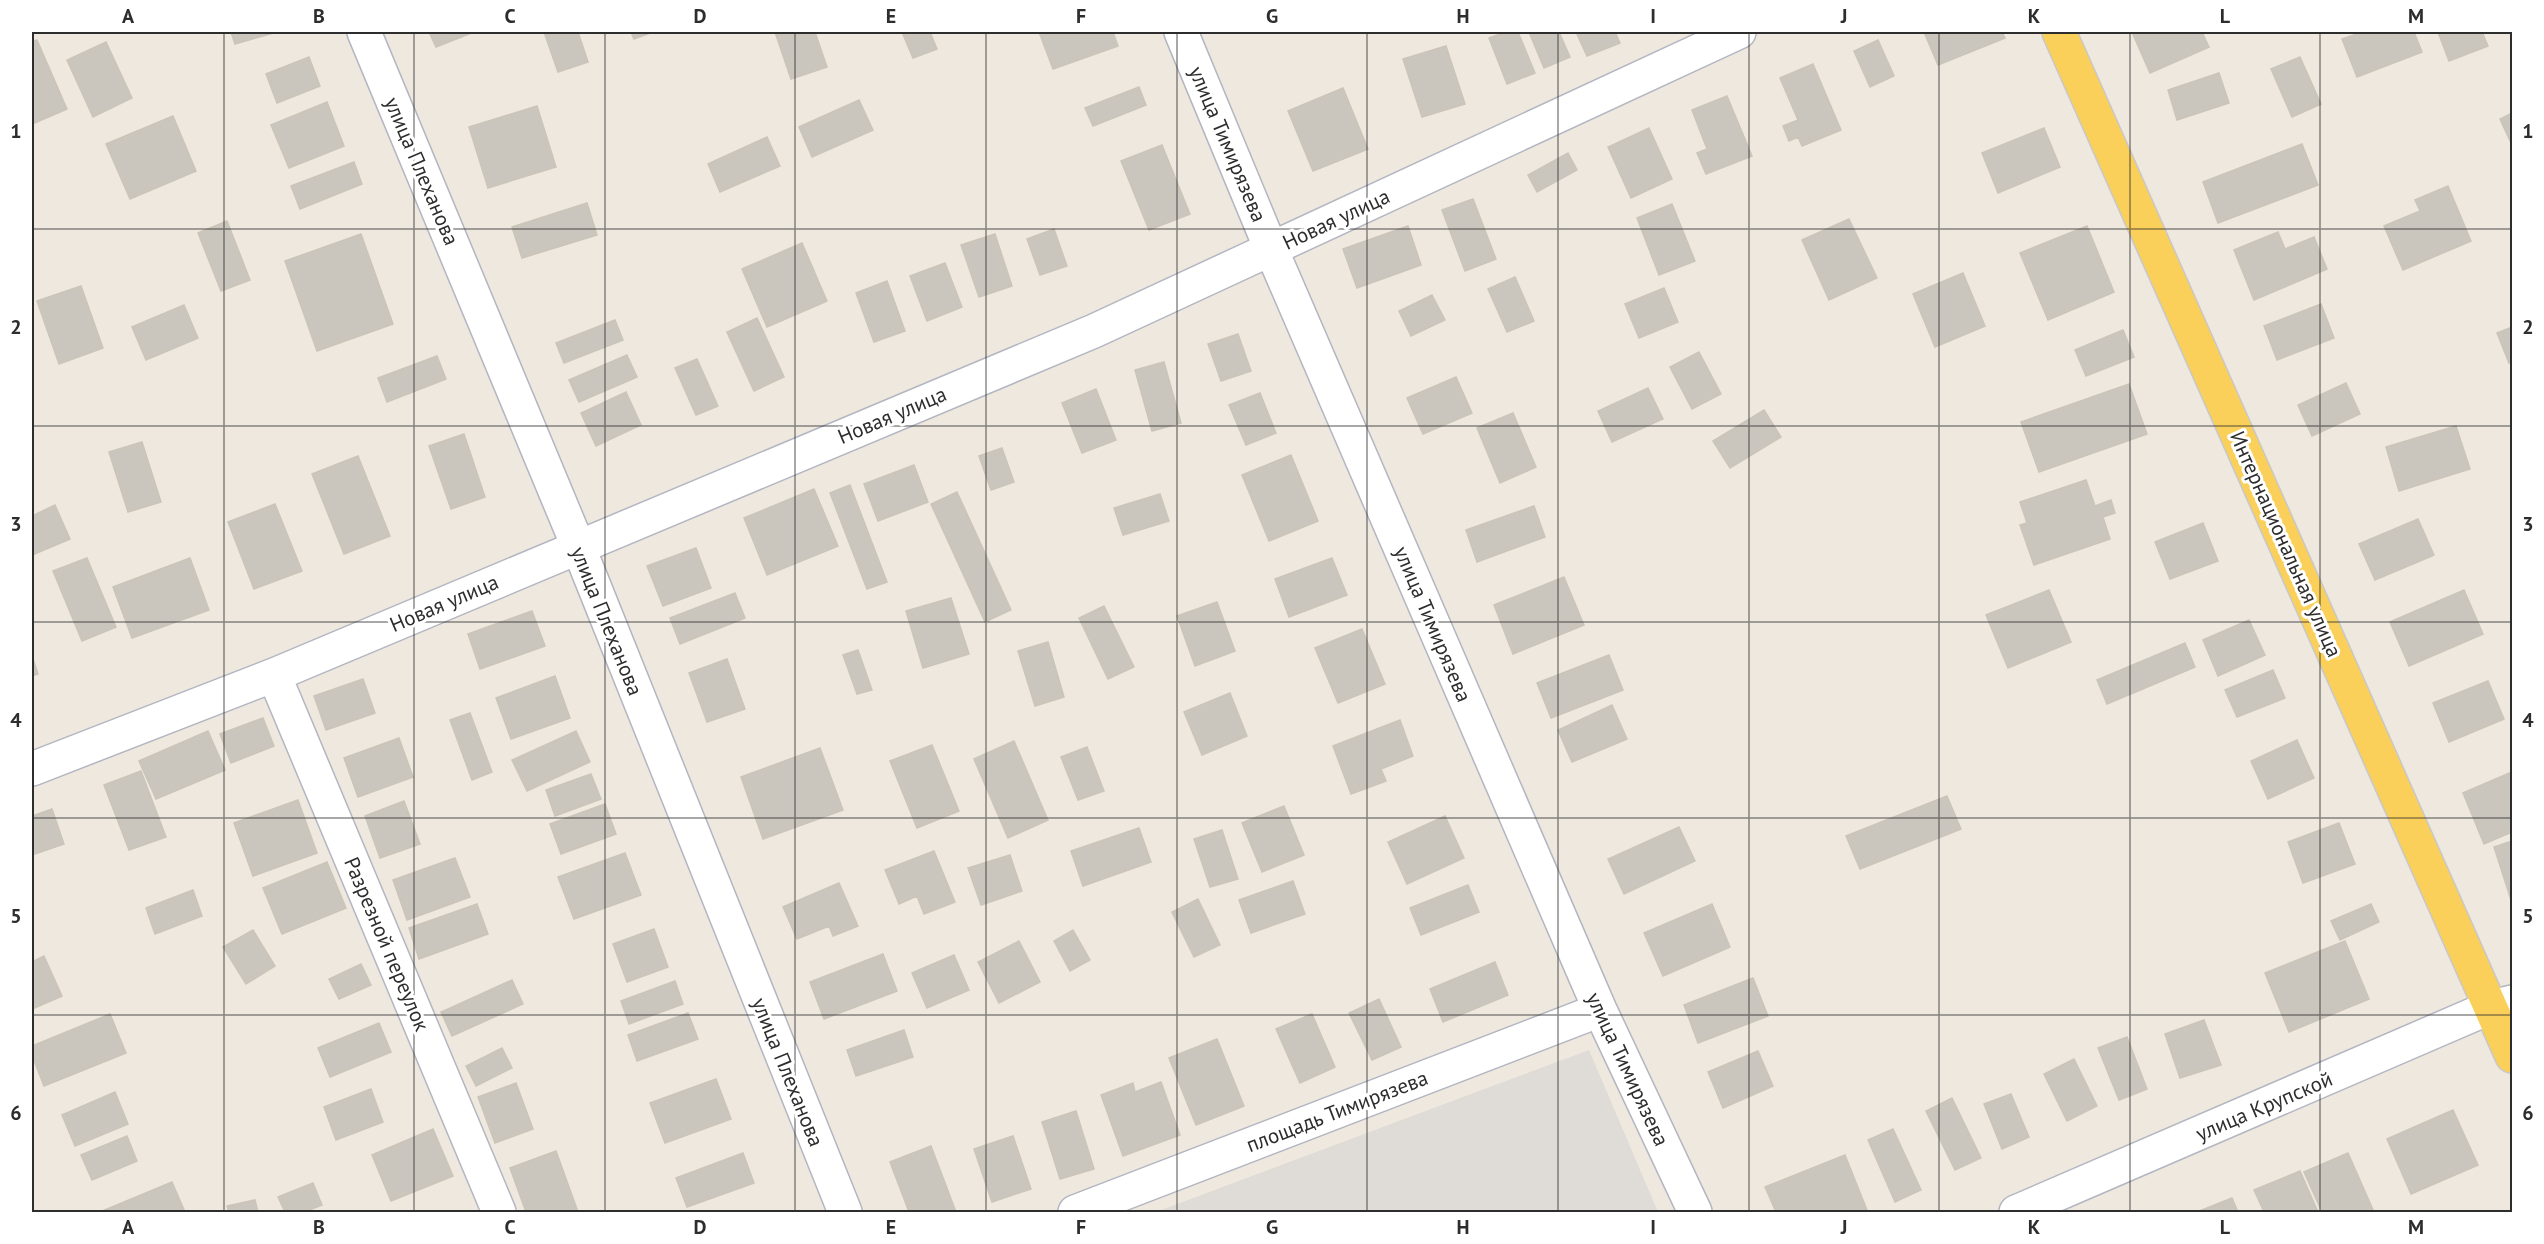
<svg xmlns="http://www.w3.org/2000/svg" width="2544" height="1244" font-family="'PT Sans',sans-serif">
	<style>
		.plaza { fill: #dfdbd7 }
		.building { fill: #cbc6bd; stroke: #cbc4b8; stroke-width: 1.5 }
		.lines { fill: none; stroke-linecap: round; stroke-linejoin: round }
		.minor-casing { stroke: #b3b6c1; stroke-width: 36 }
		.major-casing { stroke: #c8c8c8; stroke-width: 36 }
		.minor { stroke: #fff; stroke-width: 33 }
		.major { stroke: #fad05a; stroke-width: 33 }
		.grid { fill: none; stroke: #2d2d2d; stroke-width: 1.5; stroke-opacity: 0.55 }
		.labels { text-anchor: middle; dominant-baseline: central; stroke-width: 6; stroke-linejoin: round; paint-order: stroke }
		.street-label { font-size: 21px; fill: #2d2d2d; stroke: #fff }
		.neatline { fill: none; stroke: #2d2d2d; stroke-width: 2 }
		.grid-label { font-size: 20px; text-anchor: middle; font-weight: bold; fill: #2d2d2d }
	</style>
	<rect width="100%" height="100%" fill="#efe8df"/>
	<path class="plaza" d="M1589,1050L1658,1212H1156Z"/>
	<path class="building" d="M231,32H277L235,44Z
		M429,32H474L436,47Z
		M544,32H578L588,62L558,72Z
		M631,32H653L634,39Z
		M775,32H815L827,67L791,79Z
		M902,32H930L937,49L913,58Z
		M1039,32H1113L1118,46L1053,69Z
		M1506,32H1518L1535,73L1507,84L1489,38Z
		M1529,32H1559L1570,57L1544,68Z
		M1576,32H1615L1620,43L1587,56Z
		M1924,32H2002L2005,38L1938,65Z
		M2132,32H2202L2209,47L2150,73Z
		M2363,32H2414L2422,52L2357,77L2342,39Z
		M2438,32H2482L2488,46L2449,61Z
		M37,40L67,109L32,124V42Z
		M1878,40L1894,76L1870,87L1854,51Z
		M106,42L132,98L93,117L67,60Z
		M1446,46L1465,104L1422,117L1403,59Z
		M309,57L320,86L277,103L266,74Z
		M2300,57L2321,104L2292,117L2271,69Z
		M1813,64L1841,130L1802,146L1798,137L1789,141L1783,126L1798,120L1780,78Z
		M2219,73L2229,103L2177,120L2168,90Z
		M1139,87L1146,105L1093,126L1085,108Z
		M1343,88L1368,149L1313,171L1288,111Z
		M1727,96L1752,156L1706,174L1697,153L1707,149L1692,110Z
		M859,100L873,130L812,157L799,127Z
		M327,102L344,146L289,168L271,125Z
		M537,106L556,167L488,188L469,127Z
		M2512,113V145L2500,119Z
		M173,116L196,171L130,199L106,144Z
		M1649,128L1672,179L1631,198L1608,147Z
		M2044,128L2060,167L1998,193L1982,153Z
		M767,137L780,166L720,192L708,164Z
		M2302,144L2318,185L2218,223L2203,182Z
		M1162,145L1190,214L1149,230L1121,161Z
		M1568,153L1577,170L1537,192L1528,175Z
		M354,162L362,184L300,209L291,186Z
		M2448,186L2471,241L2403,270L2384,226L2420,211L2415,200Z
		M1473,199L1496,259L1465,271L1442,210Z
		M587,203L597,235L522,258L512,227Z
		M1672,204L1695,261L1659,275L1637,218Z
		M1849,219L1877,278L1829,300L1802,240Z
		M227,221L250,280L221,291L198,233Z
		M1408,226L1421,265L1357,288L1343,249Z
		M2087,226L2114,292L2048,320L2020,253Z
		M1054,229L1067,266L1040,275L1027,239Z
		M2278,232L2285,249L2314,237L2327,269L2254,300L2234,250Z
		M361,234L393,324L317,351L285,261Z
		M995,234L1012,286L979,297L961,245Z
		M802,243L827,301L767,327L742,269Z
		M945,263L962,307L927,321L910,276Z
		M1963,273L1985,326L1935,347L1913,294Z
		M1515,277L1534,321L1507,332L1488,289Z
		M887,281L905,331L874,342L856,293Z
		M81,286L103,348L59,364L37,301Z
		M1664,288L1678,322L1639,338L1625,304Z
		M1432,295L1445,320L1411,336L1399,311Z
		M2321,304L2334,338L2277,360L2264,326Z
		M184,305L198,338L146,360L132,327Z
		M757,318L784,377L754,391L727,332Z
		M615,320L623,340L564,363L556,343Z
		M2512,327V361L2509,363L2497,333Z
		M2123,330L2134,357L2086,376L2075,350Z
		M1238,334L1251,371L1221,381L1208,344Z
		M1699,352L1721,394L1692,409L1670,367Z
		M627,355L637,377L579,402L569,380Z
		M437,356L446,379L387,402L378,378Z
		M697,359L718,406L696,415L675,368Z
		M1164,362L1181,423L1152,431L1135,370Z
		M1456,377L1472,413L1423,434L1407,398Z
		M2346,383L2360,414L2312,436L2298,405Z
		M2129,384L2147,434L2039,472L2021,422Z
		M1648,388L1663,419L1612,442L1598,411Z
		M1096,389L1116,440L1082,453L1062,403Z
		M626,392L641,425L596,446L581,413Z
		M1260,393L1276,433L1246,445L1229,405Z
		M1764,410L1781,437L1730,468L1713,441Z
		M1513,413L1536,467L1500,483L1477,428Z
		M2456,426L2470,469L2399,491L2386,447Z
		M464,434L485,497L451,509L429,446Z
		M142,442L161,502L128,512L109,452Z
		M1002,448L1014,482L991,490L979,456Z
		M1291,455L1318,521L1269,541L1242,475Z
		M358,456L390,536L344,554L312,474Z
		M914,465L928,502L878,521L864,484Z
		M2086,480L2095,506L2111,500L2115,513L2103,517L2110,539L2034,565L2020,525L2027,523L2020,502Z
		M850,485L887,582L867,589L830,493Z
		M814,489L838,546L767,575L744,518Z
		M957,492L1011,610L985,622L931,504Z
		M1160,494L1169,521L1123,535L1114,508Z
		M275,504L302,571L254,589L228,522Z
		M55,505L70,539L32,555V516Z
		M1534,506L1545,537L1477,562L1466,530Z
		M2418,519L2434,555L2375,580L2359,544Z
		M2203,523L2218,561L2170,579L2155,542Z
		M696,548L711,588L663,606L647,566Z
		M87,558L116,627L82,641L53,571Z
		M190,558L209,610L132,638L113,587Z
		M1332,558L1347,595L1289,617L1275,579Z
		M1564,577L1584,625L1513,654L1494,605Z
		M2049,590L2071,642L2008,668L1986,615Z
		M2464,590L2483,634L2409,666L2390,622Z
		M735,593L745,618L680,644L670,618Z
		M951,598L969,654L923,668L906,611Z
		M1217,602L1235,651L1195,666L1177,616Z
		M1104,606L1134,667L1108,679L1079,618Z
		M532,611L545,646L480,669L468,634Z
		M2249,620L2265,655L2218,676L2203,640Z
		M1362,629L1385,684L1338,703L1315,648Z
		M1048,642L1064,697L1035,706L1018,651Z
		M2185,643L2195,667L2107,704L2097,680Z
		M858,650L872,690L857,694L843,655Z
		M1609,655L1623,690L1551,718L1537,683Z
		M32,656L38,674L32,676Z
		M727,659L745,709L707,722L689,673Z
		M2273,670L2285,698L2237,717L2225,690Z
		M555,676L570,718L511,739L496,698Z
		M363,679L375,713L326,730L314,696Z
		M2488,681L2504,719L2449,742L2433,703Z
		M1230,693L1247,736L1202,755L1184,712Z
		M1612,705L1627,739L1572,762L1558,730Z
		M470,713L492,772L472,780L450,720Z
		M263,718L274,746L231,763L220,734Z
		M1400,720L1413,756L1381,769L1386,781L1351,794L1333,746Z
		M208,731L225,770L156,799L139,761Z
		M576,731L590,762L527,791L512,760Z
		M399,738L413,777L358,797L344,758Z
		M2297,740L2314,778L2268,799L2251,761Z
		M1014,741L1048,820L1008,838L974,759Z
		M932,745L959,811L917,828L890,761Z
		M1087,747L1104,791L1078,800L1061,757Z
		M820,748L843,810L763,839L741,777Z
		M141,771L166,837L129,850L104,785Z
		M2512,772V832L2484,844L2463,793Z
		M591,774L601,799L555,816L546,790Z
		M1947,796L1961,829L1860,869L1846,836Z
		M298,800L317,853L253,876L234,823Z
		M404,801L420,844L380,858L365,816Z
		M605,804L616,834L561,854L550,824Z
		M1284,806L1304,855L1262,872L1242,823Z
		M52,809L64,844L32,855V816Z
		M1445,816L1464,858L1407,884L1388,842Z
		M2339,823L2355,864L2303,883L2288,842Z
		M1679,827L1695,861L1624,894L1608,859Z
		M1139,828L1151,862L1083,886L1071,851Z
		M1222,830L1238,879L1210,887L1194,839Z
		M2512,841V903L2494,847Z
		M934,851L955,902L924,914L917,896L899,904L885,870Z
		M625,853L641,895L574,919L558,877Z
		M1010,855L1022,891L981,905L968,868Z
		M455,858L470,897L407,920L393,880Z
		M327,862L346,908L282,934L263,888Z
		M1293,881L1305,914L1251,933L1239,900Z
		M839,883L858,926L833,936L829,926L797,939L783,907Z
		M1468,885L1479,912L1421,935L1410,908Z
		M193,890L202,916L155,934L146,908Z
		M1198,899L1220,945L1194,957L1172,912Z
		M477,904L488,934L419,959L409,928Z
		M1712,904L1730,947L1663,976L1644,933Z
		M2371,904L2379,922L2340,940L2331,921Z
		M654,929L668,967L627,982L613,944Z
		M253,930L275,966L246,984L223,947Z
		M1073,930L1090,960L1070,971L1054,941Z
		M1019,941L1040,982L999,1003L978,962Z
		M2345,941L2369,999L2289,1032L2265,973Z
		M883,954L897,991L824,1019L810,982Z
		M954,955L969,990L927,1008L912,973Z
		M44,956L62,996L32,1009V962Z
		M1495,962L1508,995L1443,1022L1430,989Z
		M361,964L371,985L339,999L329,979Z
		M1753,978L1768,1016L1698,1043L1684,1005Z
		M512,980L523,1004L452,1036L441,1012Z
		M675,981L683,1004L629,1024L621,1001Z
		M1379,999L1401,1047L1372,1060L1349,1013Z
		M688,1013L698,1039L637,1061L628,1035Z
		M110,1014L126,1053L44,1086L32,1055V1046Z
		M1312,1014L1335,1067L1300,1083L1276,1029Z
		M2204,1020L2221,1065L2180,1078L2165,1034Z
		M379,1023L391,1052L330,1077L318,1048Z
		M904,1030L913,1057L856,1076L847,1050Z
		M2127,1037L2147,1089L2119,1100L2098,1048Z
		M1217,1039L1244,1106L1196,1125L1169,1058Z
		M502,1048L512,1068L476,1086L466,1066Z
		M1758,1051L1773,1086L1723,1108L1708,1072Z
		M2074,1059L2097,1106L2067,1121L2044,1074Z
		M716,1079L731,1119L665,1143L650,1103Z
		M1161,1082L1180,1135L1123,1156L1101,1095L1133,1083L1135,1092Z
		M516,1083L533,1129L495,1143L478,1097Z
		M371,1089L383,1122L336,1140L324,1107Z
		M115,1092L128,1124L75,1146L62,1115Z
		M2011,1094L2029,1137L2002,1149L1984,1104Z
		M1952,1098L1981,1158L1955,1170L1926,1111Z
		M2453,1110L2478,1165L2411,1194L2387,1139Z
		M1076,1111L1094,1169L1060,1179L1042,1122Z
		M433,1129L453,1176L391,1201L372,1155Z
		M1893,1129L1921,1190L1895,1202L1868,1140Z
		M127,1136L137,1161L92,1180L81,1155Z
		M1013,1136L1031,1189L992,1202L974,1149Z
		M931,1146L956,1212H909L890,1162Z
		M556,1151L578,1212H526L510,1168Z
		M743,1153L754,1183L687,1207L676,1178Z
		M2348,1153L2374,1212H2322L2304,1172Z
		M1845,1155L1867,1210L1861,1212H1776L1765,1187Z
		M2300,1171L2318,1212H2264L2254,1190Z
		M172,1182L185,1212H100Z
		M313,1183L322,1205L304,1212H285L278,1197Z
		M2232,1198L2238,1212H2197Z
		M255,1200L258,1212H229L227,1206Z"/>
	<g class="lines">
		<defs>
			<path id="minor" d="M364,32L578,546L845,1212
				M1181,32L1271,249L1600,1010L1695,1212
				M274,675L499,1212
				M32,769L274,675L1094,331L1739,32
				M1075,1212L1600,1010
				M2016,1212L2491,1007L2512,1002"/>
			<path id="major" d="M2059,32L2512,1056"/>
		</defs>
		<use href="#minor" class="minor-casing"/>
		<use href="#major" class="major-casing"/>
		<use href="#minor" class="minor"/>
		<use href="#major" class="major"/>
	</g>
	<path class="grid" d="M224,32V1212M414,32V1212M605,32V1212M795,32V1212M986,32V1212M1177,32V1212M1367,32V1212M1558,32V1212M1749,32V1212M1939,32V1212M2130,32V1212M2320,32V1212M32,229H2512M32,426H2512M32,622H2512M32,818H2512M32,1015H2512"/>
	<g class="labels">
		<g class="street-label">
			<text transform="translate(1228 144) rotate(67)">улица Тимирязева</text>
			<text transform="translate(422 171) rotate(67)">улица Плеханова</text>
			<text transform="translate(1336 219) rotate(-25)">Новая улица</text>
			<text transform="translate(892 415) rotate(-23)">Новая улица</text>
			<text transform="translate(2286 544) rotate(66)">Интернациональная улица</text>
			<text transform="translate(444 603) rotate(-23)">Новая улица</text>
			<text transform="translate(607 621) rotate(68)">улица Плеханова</text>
			<text transform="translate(1433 624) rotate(67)">улица Тимирязева</text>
			<text transform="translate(387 944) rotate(67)">Разрезной переулок</text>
			<text transform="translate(1628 1069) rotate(65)">улица Тимирязева</text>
			<text transform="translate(788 1072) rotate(68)">улица Плеханова</text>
			<text transform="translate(2264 1106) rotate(-23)">улица Крупской</text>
			<text transform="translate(1337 1111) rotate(-21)">площадь Тимирязева</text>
		</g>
	</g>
	<rect width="2544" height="1244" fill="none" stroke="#ffffff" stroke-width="66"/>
	<rect x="33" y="33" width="2478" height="1178" class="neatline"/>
	<g class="grid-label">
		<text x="128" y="23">A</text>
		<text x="319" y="23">B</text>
		<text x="510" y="23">C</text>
		<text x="700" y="23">D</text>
		<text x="891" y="23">E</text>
		<text x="1081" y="23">F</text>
		<text x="1272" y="23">G</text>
		<text x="1463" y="23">H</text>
		<text x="1653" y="23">I</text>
		<text x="1844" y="23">J</text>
		<text x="2034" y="23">K</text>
		<text x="2225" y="23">L</text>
		<text x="2416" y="23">M</text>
		<text x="16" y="138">1</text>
		<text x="2528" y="138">1</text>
		<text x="16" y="334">2</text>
		<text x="2528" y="334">2</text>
		<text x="16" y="531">3</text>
		<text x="2528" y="531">3</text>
		<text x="16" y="727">4</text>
		<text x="2528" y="727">4</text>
		<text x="16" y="923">5</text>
		<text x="2528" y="923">5</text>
		<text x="16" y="1120">6</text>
		<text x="2528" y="1120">6</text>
		<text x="128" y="1234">A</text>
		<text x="319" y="1234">B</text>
		<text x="510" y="1234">C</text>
		<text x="700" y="1234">D</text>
		<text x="891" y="1234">E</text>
		<text x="1081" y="1234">F</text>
		<text x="1272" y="1234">G</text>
		<text x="1463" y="1234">H</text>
		<text x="1653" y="1234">I</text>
		<text x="1844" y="1234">J</text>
		<text x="2034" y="1234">K</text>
		<text x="2225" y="1234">L</text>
		<text x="2416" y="1234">M</text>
	</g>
</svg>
